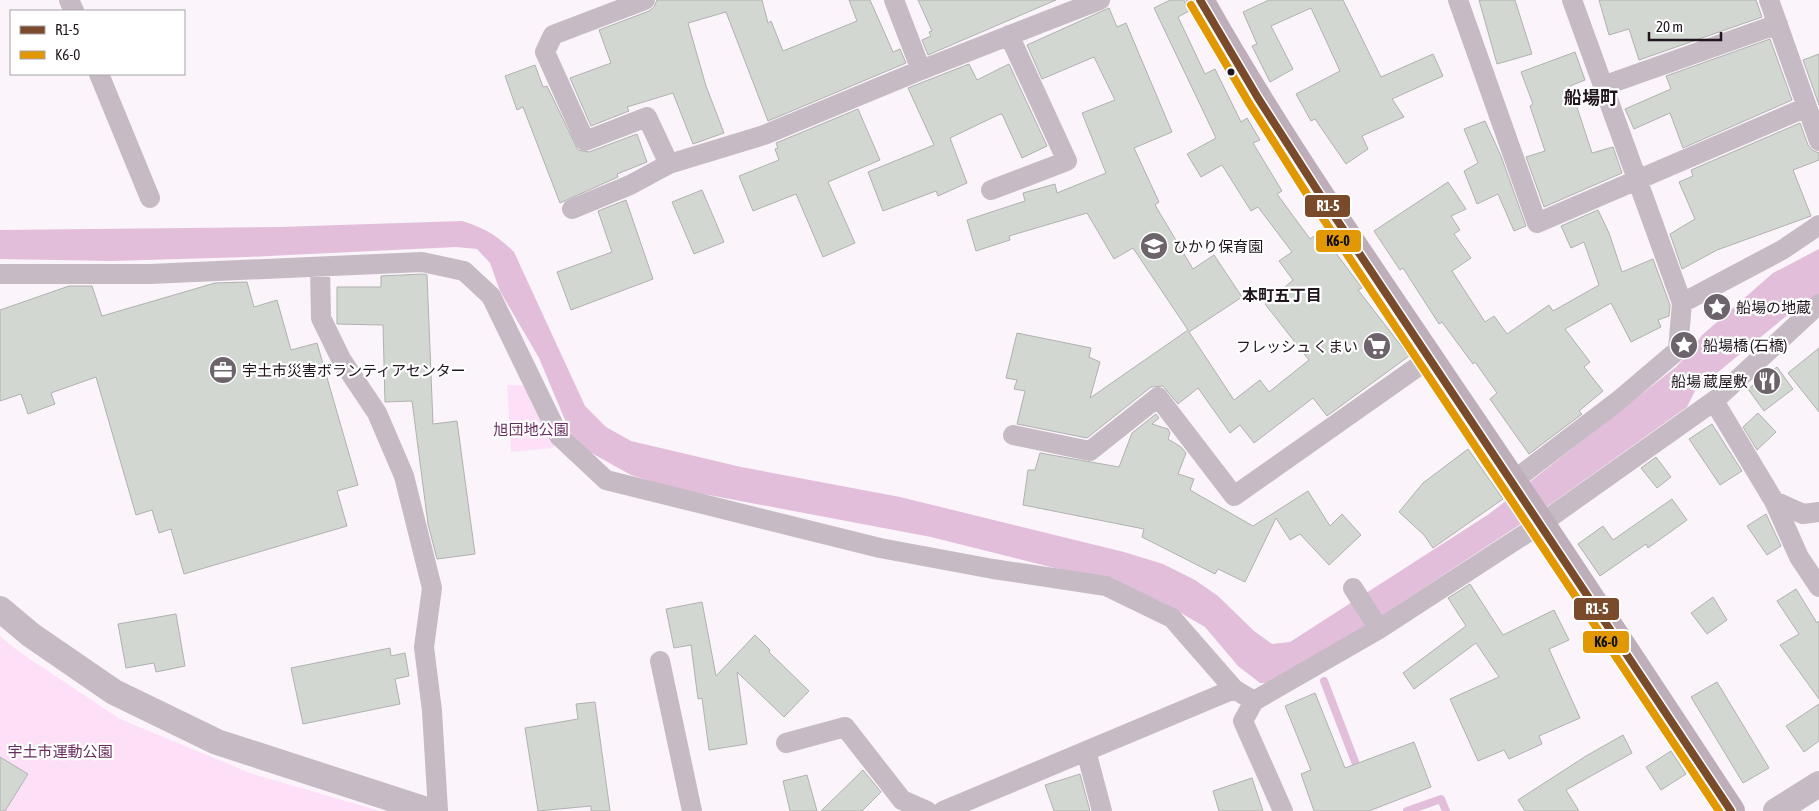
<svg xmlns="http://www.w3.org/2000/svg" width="1819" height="811" font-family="'Asap Condensed','Noto Sans JP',sans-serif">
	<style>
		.green { fill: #fde0f7 }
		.water { fill: #e3bedb }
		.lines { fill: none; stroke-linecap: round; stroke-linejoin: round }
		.stream { stroke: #e3bedb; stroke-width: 8 }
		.building { fill: #d2d7d1; stroke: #b0b2af }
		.minor { stroke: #c6bac4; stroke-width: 20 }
		.tertiary { stroke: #c6bac4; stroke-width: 26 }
		.secondary { stroke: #bdaeba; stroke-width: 28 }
		.bus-1-casing { stroke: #fff; stroke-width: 11 }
		.bus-2-casing { stroke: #fff; stroke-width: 11 }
		.bus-1 { stroke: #7a4b2a; stroke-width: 8 }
		.bus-2 { stroke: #e29803; stroke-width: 8 }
		.bus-dot { fill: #21161e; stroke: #fff; stroke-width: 2 }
		.labels { text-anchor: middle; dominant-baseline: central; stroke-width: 4.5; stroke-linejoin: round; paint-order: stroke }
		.poi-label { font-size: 15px; fill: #21161e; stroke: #fff; text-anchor: start }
		.park-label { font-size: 15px; fill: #682c5e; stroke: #fff }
		.neighbourhood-label { font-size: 16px; font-weight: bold; fill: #21161e; stroke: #fff }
		.quarter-label { font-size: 18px; font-weight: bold; fill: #21161e; stroke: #fff }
		.line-badge { stroke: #fff; stroke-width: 2 }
		.badge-label { font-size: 14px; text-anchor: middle; font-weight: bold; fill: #fff }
		.pale-badge-label { font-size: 14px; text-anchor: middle; font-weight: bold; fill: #111 }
	</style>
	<rect width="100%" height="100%" fill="#fbf4fa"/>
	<path class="green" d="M507,385L535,386L559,436L553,448L511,452Z
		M0,636L18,651L120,719L250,773L380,811H0Z"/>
	<path class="water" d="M462,221C483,227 498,236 514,252L585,406L606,427L631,441L741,467L900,497L1124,552L1163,564L1195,580L1218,596L1254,631L1272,644L1290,642L1489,514L1676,367L1693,349L1701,336L1773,273L1819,249V295L1790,313L1695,391L1687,407L1551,504L1279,683H1260L1238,666L1205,627L1162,602L1122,585L931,537L672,488L631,475L588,451L570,432L539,358L500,291L490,263L477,249L456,247L247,257L111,261L0,259V230L279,227Z"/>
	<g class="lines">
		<path class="stream" d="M1324,681L1359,772
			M1407,811L1441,799L1446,811"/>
	</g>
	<path class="building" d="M657,0H762L768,23L771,21L783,51L857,21L849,0H870L893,52L900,49L906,63L768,121L726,12L688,23L706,86L724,133L693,144L673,93L627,107L629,111L591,126L570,78L611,63L599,30L649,11L654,7Z
		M918,0H1056L928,55L922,40L931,36L929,32L932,31Z
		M1170,0H1184L1189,11L1178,17L1205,74L1215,69L1241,122L1247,118L1260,140L1253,143L1282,191L1277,194L1310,239L1320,232L1362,288L1358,290L1409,356L1327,416L1313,398L1254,443L1240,425L1230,433L1198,388L1178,404L1163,386L1151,387L1087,438L1017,424L1025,391L1014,389L1017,380L1006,378L1017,333L1091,348L1089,357L1100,362L1090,398L1188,330L1133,248L1114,259L1087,213L1009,236L1010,240L976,251L967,220L1025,201L1023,193L1055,184L1057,193L1106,173L1082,113L1115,100L1094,57L1042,79L1027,45L1109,8L1117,27L1126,23L1172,132L1134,148L1159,202L1155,205L1193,269L1214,255L1242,297L1189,332L1234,400L1260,380L1269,392L1309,360L1265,304L1293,280L1279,261L1292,252L1258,207L1251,211L1222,165L1201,177L1187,154L1216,138L1154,8Z
		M1269,0H1343L1381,77L1433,54L1443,76L1392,99L1404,117L1362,136L1368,149L1346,164L1315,119L1311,121L1296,94L1340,71L1311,8L1271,26L1293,69L1270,82L1252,46L1257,44L1243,12Z
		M1479,0H1515L1532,54L1497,64Z
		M1599,0H1756L1762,17L1639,60L1629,29L1609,35Z
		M1770,39L1792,100L1683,148L1670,113L1634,129L1625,109L1671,89L1666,76Z
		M1575,52L1585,80L1570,86L1592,153L1613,147L1622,173L1544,207L1526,157L1545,151L1530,106L1533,104L1521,72Z
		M1819,54V105L1803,60Z
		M969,64L977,80L1009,64L1047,146L1022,158L1002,114L998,115L950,138L967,183L938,196L936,191L883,211L868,172L934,145L908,88Z
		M535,65L543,87L547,86L578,150L589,152L637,134L647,162L617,174L618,177L560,203L523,107L517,110L505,76Z
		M858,109L880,160L828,182L855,243L823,257L796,194L753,211L739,176L779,160L775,149L778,148L776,143Z
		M1485,121L1501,156L1526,226L1514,231L1498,194L1477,204L1464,171L1478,163L1464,129Z
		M1800,123L1808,145L1812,150L1819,153V160L1793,170L1811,216L1717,250L1682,269L1670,234L1695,219L1679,182L1693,176L1691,170Z
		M1448,182L1466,209L1451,216L1460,230L1454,234L1471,258L1452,271L1485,322L1494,316L1507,334L1549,305L1553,311L1599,285L1584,242L1571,248L1561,226L1598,210L1609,233L1622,272L1653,259L1670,305L1669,316L1658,320L1661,327L1631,342L1611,303L1565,329L1590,362L1584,367L1603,391L1579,411L1582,414L1529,454L1490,399L1497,393L1475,362L1473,364L1442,322L1439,324L1403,268L1400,270L1374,231Z
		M702,190L724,242L694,254L672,202Z
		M626,200L653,279L571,310L557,272L612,252L598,211Z
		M423,274L427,275L433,424L457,421L475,554L437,559L428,524L412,401L385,402L383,325L337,324V287H381V276Z
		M247,282L254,307L277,300L291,350L317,343L358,485L337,491L347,526L184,574L171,529L159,533L152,510L136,515L96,377L51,393L55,404L28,414L21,394L0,401V310L69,286H92L102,316L215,283Z
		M1819,348V412L1788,373Z
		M1777,367L1793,389L1764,411L1748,389Z
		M1758,413L1776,432L1757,450L1743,427Z
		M1156,414L1159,418L1152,424L1168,429L1170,433L1168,439L1181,447L1186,453L1178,474L1194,479L1190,490L1253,526L1308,491L1330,526L1342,514L1361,535L1329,565L1300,534L1290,540L1276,518L1245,582L1218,569L1215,574L1142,537L1144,529L1023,505L1028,470H1035L1040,453L1119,467L1132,433Z
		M1712,424L1742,471L1720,485L1689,439Z
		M1468,449L1503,499L1433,548L1424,535L1399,512L1423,483Z
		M1656,457L1671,477L1657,488L1641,468Z
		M1672,499L1687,520L1648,548L1646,544L1600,576L1578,544L1603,526L1613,540Z
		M1766,514L1781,546L1767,555L1747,526Z
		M1470,584L1503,635L1554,610L1569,640L1549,649L1580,718L1539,736L1542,744L1509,759L1504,750L1478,761L1450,699L1499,677L1476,643L1414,689L1403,673L1466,626L1448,598Z
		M1796,589L1817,623L1819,621V699L1780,645L1799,634L1777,601Z
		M1713,597L1727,620L1707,634L1691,613Z
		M702,602L716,676L755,635L770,650L769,652L809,691L784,717L737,672L747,744L709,750L702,698L698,699L691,645L674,648L666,609Z
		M176,614L185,666L156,672L154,663L126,668L118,624Z
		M390,648L391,656L405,653L409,676L395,679L400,704L303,724L291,668Z
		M1717,682L1769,768L1743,783L1691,697Z
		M1315,693L1345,768L1414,742L1431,787L1369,811H1314L1301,774L1311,770L1285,706Z
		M595,702L610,811H591V806L538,811L525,728L578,719L576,704Z
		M1819,704V741L1804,752L1786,726Z
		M1623,735L1632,753L1566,790L1579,811H1525L1518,800L1586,756Z
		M1671,751L1686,774L1661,790L1646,767Z
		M0,757L28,774L5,811H0Z
		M863,770L881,792L862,811H821Z
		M1080,774L1090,811H1054L1045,785Z
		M807,775L817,811H790L783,781Z
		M1252,778L1263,811H1219L1213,791Z"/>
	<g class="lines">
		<path class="minor" d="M69,0L74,11
			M645,0L553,35L545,52L585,141L647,117L669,164
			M894,0L921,70
			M1458,0L1537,223L1807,107
			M1769,0L1819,141
			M99,74L150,198
			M1603,86L1778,24
			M991,190L1067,161L1009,35
			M572,209L630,185L669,164L764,135L921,70L1100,0
			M320,267L321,318L341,359L377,413L404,476L432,588L424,647L432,711L438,811
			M0,274H150L422,262L464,271L491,296L559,436L606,480L880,548L993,569L1106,586L1172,618L1234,689L1254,701L1379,629L1542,523L1714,401L1819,304
			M1682,303L1782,250L1819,225
			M1714,401L1774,501L1799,557L1819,587
			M1013,435L1090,451L1158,397L1234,496L1430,358
			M1513,481L1618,401L1678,350L1682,303L1572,0
			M1774,501L1803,514L1819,512
			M1353,588L1379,629
			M660,661L692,811
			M1254,701L1243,721L1283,811
			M786,743L845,727L902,800L927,811
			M1086,751L1102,811
			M943,811L1234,689"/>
		<path class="tertiary" d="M0,609L31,635L114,692L217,742L430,811
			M1776,811L1819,784"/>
		<path class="secondary" d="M1200,0C1274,132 1361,256 1445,381C1542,523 1636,667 1731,811"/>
		<defs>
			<path id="bus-1" d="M1200,0L1258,98L1319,193L1731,811"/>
			<path id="bus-2" d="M1191,5L1249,103L1310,199L1719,811"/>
		</defs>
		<use href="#bus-1" class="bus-1-casing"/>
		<use href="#bus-2" class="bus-2-casing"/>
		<use href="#bus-1" class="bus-1"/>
		<use href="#bus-2" class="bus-2"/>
	</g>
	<defs>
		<symbol id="school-disc" viewBox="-11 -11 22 22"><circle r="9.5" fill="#6d646b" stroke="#fff"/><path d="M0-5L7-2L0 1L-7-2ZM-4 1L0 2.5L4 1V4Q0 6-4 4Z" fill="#fff"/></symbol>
		<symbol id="sight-disc" viewBox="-11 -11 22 22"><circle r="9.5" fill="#6d646b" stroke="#fff"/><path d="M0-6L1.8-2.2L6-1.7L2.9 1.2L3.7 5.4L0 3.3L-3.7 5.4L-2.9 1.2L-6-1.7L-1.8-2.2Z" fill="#fff"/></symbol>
		<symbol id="supermarket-disc" viewBox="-11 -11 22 22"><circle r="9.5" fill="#6d646b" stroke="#fff"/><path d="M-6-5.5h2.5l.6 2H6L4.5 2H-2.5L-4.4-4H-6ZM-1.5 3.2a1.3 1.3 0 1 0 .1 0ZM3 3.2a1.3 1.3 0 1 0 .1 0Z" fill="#fff"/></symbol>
		<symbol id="office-disc" viewBox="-11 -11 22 22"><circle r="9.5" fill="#6d646b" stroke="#fff"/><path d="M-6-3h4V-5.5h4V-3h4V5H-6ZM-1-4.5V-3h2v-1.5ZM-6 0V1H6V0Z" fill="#fff"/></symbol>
		<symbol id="restaurant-disc" viewBox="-11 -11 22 22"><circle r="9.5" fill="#6d646b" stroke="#fff"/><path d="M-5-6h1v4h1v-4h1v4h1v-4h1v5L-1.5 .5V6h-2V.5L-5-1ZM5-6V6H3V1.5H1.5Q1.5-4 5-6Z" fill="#fff"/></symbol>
	</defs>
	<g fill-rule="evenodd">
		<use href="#school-disc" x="1138" y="230" width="32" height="32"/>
		<use href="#sight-disc" x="1701" y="291" width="32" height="32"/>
		<use href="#sight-disc" x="1668" y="329" width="32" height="32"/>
		<use href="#supermarket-disc" x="1361" y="330" width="32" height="32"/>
		<use href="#office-disc" x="207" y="354" width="32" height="32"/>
		<use href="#restaurant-disc" x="1751" y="365" width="32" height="32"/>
	</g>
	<circle class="bus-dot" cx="1231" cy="72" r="4.5"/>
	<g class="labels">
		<g class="poi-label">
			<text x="1173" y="246">ひかり保育園</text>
			<text x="1736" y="307">船場の地蔵</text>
			<text x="1703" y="345">船場橋 (石橋)</text>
			<text x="1358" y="346" text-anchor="end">フレッシュ くまい</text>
			<text x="242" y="370">宇土市災害ボランティアセンター</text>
			<text x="1748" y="381" text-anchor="end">船場 蔵屋敷</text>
		</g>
		<g class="park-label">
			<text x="531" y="429">旭団地公園</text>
			<text x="60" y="751">宇土市運動公園</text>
		</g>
		<g class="neighbourhood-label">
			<text x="1282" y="295">本町五丁目</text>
		</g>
		<g class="quarter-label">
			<text x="1591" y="97">船場町</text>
		</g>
	</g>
	<g class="line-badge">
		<rect x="1304" y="194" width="47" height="24" rx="5" fill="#7a4b2a"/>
		<rect x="1315" y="229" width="47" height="24" rx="5" fill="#e29803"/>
		<rect x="1573" y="597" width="47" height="24" rx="5" fill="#7a4b2a"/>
		<rect x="1582" y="630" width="48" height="24" rx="5" fill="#e29803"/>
	</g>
	<g class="badge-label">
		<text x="1328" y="211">R1-5</text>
		<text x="1597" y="614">R1-5</text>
	</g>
	<g class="pale-badge-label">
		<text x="1338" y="246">K6-0</text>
		<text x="1606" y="647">K6-0</text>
	</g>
	<rect x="10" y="10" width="175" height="65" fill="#ffffff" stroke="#a6a2a5"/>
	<rect x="20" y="26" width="25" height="8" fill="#7a4b2a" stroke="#a6a2a5"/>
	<text x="55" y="35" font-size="15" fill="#21161e">R1-5</text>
	<rect x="20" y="51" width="25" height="8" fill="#e29803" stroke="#a6a2a5"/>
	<text x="55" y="60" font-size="15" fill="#21161e">K6-0</text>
	<path d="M1649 32v8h72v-8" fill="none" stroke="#21161e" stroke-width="2.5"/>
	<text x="1656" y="32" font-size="15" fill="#21161e" stroke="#ffffff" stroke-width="4" paint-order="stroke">20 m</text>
</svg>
